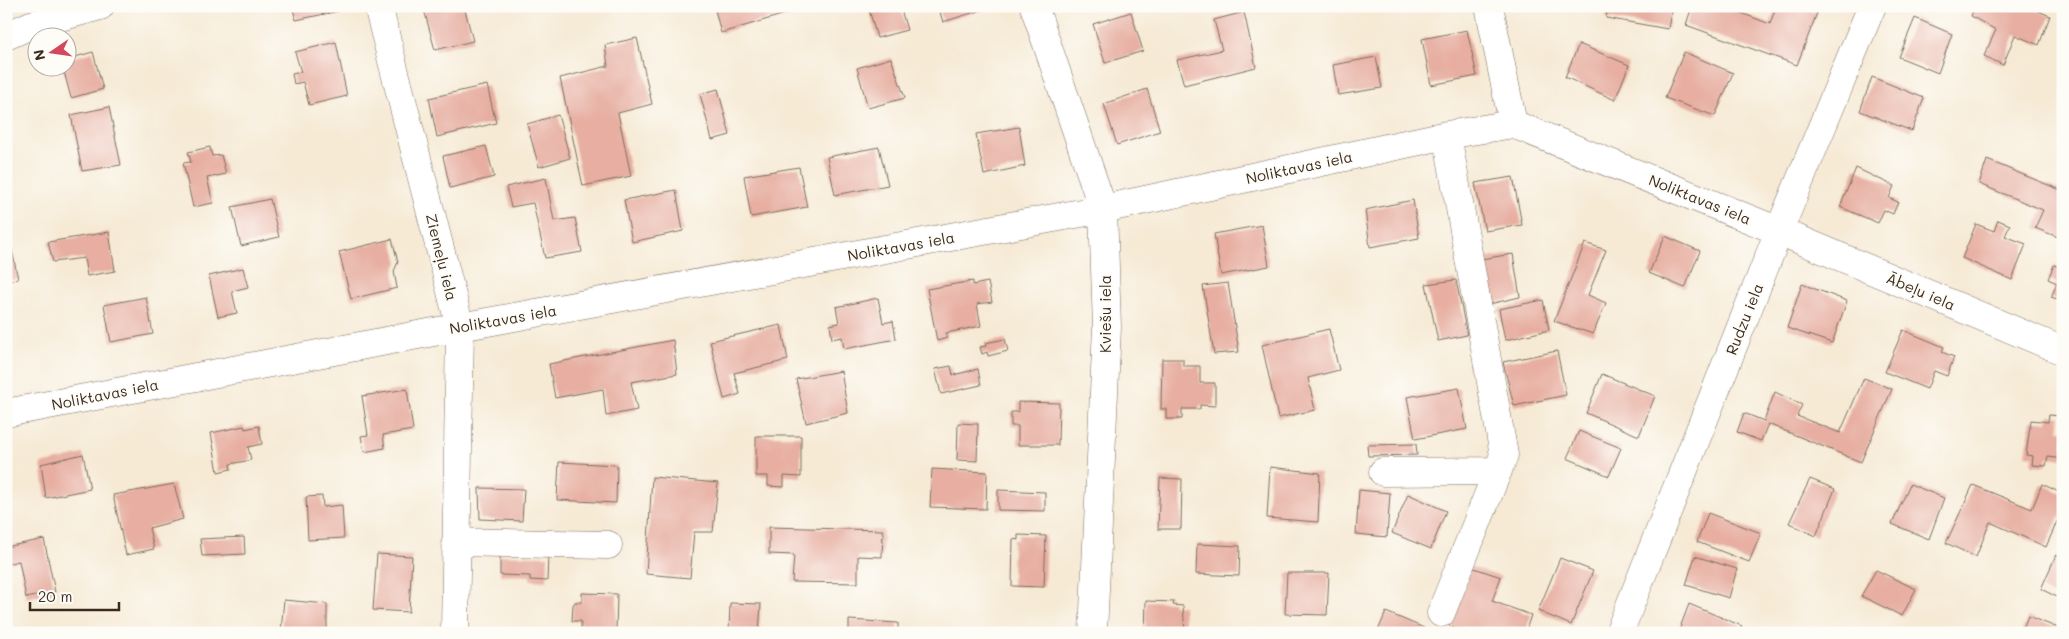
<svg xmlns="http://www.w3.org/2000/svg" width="2069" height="639" font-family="Mali,sans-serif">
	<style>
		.building { fill: #e7aea1 }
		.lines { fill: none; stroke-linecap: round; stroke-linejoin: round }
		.minor-casing { stroke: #7c6d5e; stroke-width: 29 }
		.minor { stroke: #fff; stroke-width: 28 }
		.labels { text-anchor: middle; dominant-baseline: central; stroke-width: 4; stroke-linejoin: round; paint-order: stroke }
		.street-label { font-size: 15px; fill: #3b2a1e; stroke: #fdfcf7 }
	</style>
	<rect width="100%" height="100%" fill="#fdfcf7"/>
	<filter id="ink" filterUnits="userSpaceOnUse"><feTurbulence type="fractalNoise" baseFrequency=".02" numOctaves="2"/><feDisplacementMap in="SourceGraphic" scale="10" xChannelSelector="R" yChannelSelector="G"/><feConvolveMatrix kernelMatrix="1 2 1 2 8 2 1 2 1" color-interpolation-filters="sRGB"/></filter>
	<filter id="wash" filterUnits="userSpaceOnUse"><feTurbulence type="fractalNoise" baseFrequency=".0096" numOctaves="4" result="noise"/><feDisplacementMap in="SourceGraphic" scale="20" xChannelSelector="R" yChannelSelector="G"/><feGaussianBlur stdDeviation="1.12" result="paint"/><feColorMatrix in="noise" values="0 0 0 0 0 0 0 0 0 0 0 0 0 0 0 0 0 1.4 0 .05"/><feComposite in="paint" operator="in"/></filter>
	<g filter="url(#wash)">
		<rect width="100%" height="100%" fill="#f6ead5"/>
		<g id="blocks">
			<path class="building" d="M292,6H338L339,11L296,20Z
				M423,6H464L473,41L435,50Z
				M714,6H801L802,9L721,33Z
				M868,6H900L907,30L877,38Z
				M938,6H988V8L943,22Z
				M1608,6H1672L1668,29L1606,18Z
				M1692,6H1723L1770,24L1776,6H1799L1817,13L1797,65L1686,25Z
				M1975,6H2027L2050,16L2039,45L2015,35L2003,65L1984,56L1996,30L1971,16Z
				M1131,12L1143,51L1105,63L1093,24Z
				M1244,12L1256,67L1184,85L1177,60L1222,50L1214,20Z
				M1915,18L1952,34L1938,73L1899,57Z
				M1467,30L1477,76L1431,85L1422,39Z
				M637,38L652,104L618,113L631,176L583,186L560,78L608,66L605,45Z
				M336,42L347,96L309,105L303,82L294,84L292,74L301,72L295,52Z
				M1579,44L1629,65L1615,100L1565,77Z
				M93,52L103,89L71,98L63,68H68V59Z
				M1684,52L1733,73L1715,116L1665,98Z
				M1376,57L1382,88L1338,95L1333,65Z
				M891,58L905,98L868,108L857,68Z
				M1872,77L1924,98L1912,131L1860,111Z
				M487,85L496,123L437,137L429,98Z
				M718,89L730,135L712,140L700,94Z
				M1147,89L1160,131L1117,145L1104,104Z
				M109,107L121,165L82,171L71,115Z
				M558,115L570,158L539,167L527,124Z
				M1019,127L1025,166L984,175L976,134Z
				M486,146L494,177L450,188L443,156Z
				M210,147L212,156L221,155L226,174L207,178L213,203L193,207L183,163L191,162L188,152Z
				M879,147L888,185L835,195L827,157Z
				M1987,160L2063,191V239L2035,228L2043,210L1979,184Z
				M799,167L807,207L751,217L744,176Z
				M1856,168L1894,186L1889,198L1898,202L1893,214L1884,210L1878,223L1840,207Z
				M1513,177L1522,225L1485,231L1475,183Z
				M546,178L554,221L575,218L582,252L545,258L533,203L511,207L506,187Z
				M676,190L683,231L632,242L624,200Z
				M270,199L279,237L241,246L232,207Z
				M1413,200L1419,238L1370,247L1365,210Z
				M1998,220L2010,225L2005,236L2026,244L2012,280L1962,258L1976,224L1994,231Z
				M1262,225L1269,266L1221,275L1214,234Z
				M109,232L115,271L87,276L84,258L53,262L48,242Z
				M9,236L18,279L6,281V237Z
				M1665,236L1700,251L1685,288L1649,273Z
				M392,239L398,262L394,271L397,288L351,299L339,252Z
				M1585,243L1606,250L1588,295L1606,303L1593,334L1554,321Z
				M1513,254L1520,297L1489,304L1481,259Z
				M2054,265L2063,268V301L2051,297L2057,283L2048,279Z
				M243,268L248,287L232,291L237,313L218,317L209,276Z
				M1456,280L1467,335L1438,341L1426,284Z
				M973,281V285L988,282L992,302L977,304L981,326L946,333L947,338L937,341L927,289Z
				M1228,283L1239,352L1214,354L1203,286Z
				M1802,284L1847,301L1832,343L1787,328Z
				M146,297L153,334L111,342L104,305Z
				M878,298L883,323L893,321L896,339L844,349L842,337L832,339L830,325L839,323L836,307Z
				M1543,300L1549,330L1505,340L1499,309Z
				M781,325L788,360L734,373L740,394L724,399L710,341Z
				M1329,329L1339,370L1308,378L1315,410L1278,418L1262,345Z
				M1903,330L1944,347L1942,352L1954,357L1947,376L1934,371L1927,389L1885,372Z
				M1005,339L1008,351L988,356L987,352L982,354L980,347L986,346L985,343Z
				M673,340L677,374L631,382L637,410L606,416L603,389L555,398L549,364Z
				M1557,351L1566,395L1514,406L1503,362Z
				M1162,359H1183V366H1200V383H1215V406L1200,405V409H1182V419H1166V409H1161Z
				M951,366L953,375L978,369L981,385L941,394L935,369Z
				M841,371L848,413L806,423L796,379Z
				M1602,374L1655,396L1639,436L1586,413Z
				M1864,378L1892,389L1861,462L1768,424L1761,441L1737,432L1744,413L1764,421L1775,392L1802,405L1797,416L1840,433Z
				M1459,388L1467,429L1415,439L1407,397Z
				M407,389L413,430L383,435L385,448L364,452L361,436L368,435L362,396Z
				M1018,402L1059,403L1058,445H1018V426H1011V412H1018Z
				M2049,415L2060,416L2058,430H2063V459L2048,457L2046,466L2032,465L2033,456L2026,455L2031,420L2048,422Z
				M958,423L978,424L977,461L957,460Z
				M244,426L245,429L259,426L262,444L248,447L251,460L230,464L231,469L218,472L211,433Z
				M1579,431L1621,448L1609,476L1567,458Z
				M756,436H801V477L784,476V487L768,486V476H756Z
				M1416,444L1417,455L1368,456L1367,445Z
				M83,454L90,489L46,498L41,464Z
				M559,462L617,465L616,503L557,500Z
				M1270,467L1320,473L1318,522L1267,518Z
				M932,469L987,472L986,509L930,507Z
				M652,477L718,483L713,532H694L690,578L646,574Z
				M1160,478L1182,479L1181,529H1158Z
				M1810,479L1835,489L1816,536L1789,523Z
				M174,484L183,519L149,528L154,549L126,555L113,495Z
				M1910,484L1944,498L1929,539L1892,524Z
				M2042,484L2063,494V519L2059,517L2046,547L1990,522L1976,557L1946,543L1973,485L2032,509Z
				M479,488L524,489L522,521L480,519Z
				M998,490L1045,492V511L998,510Z
				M1359,490L1390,493L1387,537L1356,534Z
				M1408,494L1446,511L1431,549L1392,533Z
				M322,496L323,507L342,505L344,538L308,540L306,497Z
				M1708,513L1761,533L1749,562L1697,542Z
				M769,527L883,530L882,557L858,556V583L792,582L794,555L769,554Z
				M1018,535L1046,536L1044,587L1012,586L1013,539L1018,540Z
				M244,537L245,554L202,556L200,539Z
				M44,539L55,592L26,598L19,561L6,564V547Z
				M1197,544L1240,546L1239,576L1196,574Z
				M377,554L412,556L409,612L373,610Z
				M500,555L548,556L547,581L530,580V576L500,575Z
				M2056,555L2063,558V600L2041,589Z
				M1695,556L1737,569L1729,598L1686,585Z
				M1560,558L1593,571L1571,625L1538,611Z
				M1471,567L1501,577L1492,601L1531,615L1525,633H1466L1449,626Z
				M1876,570L1916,589L1902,616L1861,596Z
				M1287,573H1329L1327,615L1285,614Z
				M582,593L617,594L616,633H581V621H572L573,605L575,602H582Z
				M284,600L327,604V633L281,631Z
				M1146,601L1174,602L1173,605L1183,606L1185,633H1145Z
				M730,603L761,604L759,633H729Z
				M1689,604L1742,626L1739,633H1678Z
				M1386,612L1424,628L1422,633H1377Z
				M2028,616L2063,630V633H2021Z
				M849,620L898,623V633H849Z
				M1014,630L1052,631V633H1014Z"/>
		</g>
	</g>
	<g filter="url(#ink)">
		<use href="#blocks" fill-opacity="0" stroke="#7c6d5e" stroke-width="1"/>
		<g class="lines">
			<defs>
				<path id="minor" d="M378,6L460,327L455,633
					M1034,6L1103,209L1107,327L1093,633
					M1489,6L1513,124
					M6,36L31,25L100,6
					M6,413L460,327L1103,209L1447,135L1513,124L1779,231L2063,351
					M1383,472L1498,471
					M456,542L608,545
					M1441,613L1504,455L1447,135
					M1619,633L1779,231L1872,6"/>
			</defs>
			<use href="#minor" class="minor-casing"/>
			<use href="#minor" class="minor"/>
		</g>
	</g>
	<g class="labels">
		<g class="street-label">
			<text transform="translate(1299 167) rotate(-12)">Noliktavas iela</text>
			<text transform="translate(1700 199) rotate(22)">Noliktavas iela</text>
			<text transform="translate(901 246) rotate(-10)">Noliktavas iela</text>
			<text transform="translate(442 257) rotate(76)">Ziemeļu iela</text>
			<text transform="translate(1921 291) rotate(23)">Ābeļu iela</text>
			<text transform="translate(1105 314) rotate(-90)">Kviešu iela</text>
			<text transform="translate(503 319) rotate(-10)">Noliktavas iela</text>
			<text transform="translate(1744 319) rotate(-68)">Rudzu iela</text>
			<text transform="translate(105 394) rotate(-11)">Noliktavas iela</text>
		</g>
	</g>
	<rect width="2069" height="639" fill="none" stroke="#fdfcf7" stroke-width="25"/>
	<g transform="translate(52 52) rotate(257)"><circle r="24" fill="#fdfcf7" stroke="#afa8a0"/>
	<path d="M0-4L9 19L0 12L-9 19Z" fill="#d1495b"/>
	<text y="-8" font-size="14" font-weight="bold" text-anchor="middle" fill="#3b2a1e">N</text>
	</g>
	<path d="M30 602v8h89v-8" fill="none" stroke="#3b2a1e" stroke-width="2.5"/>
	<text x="38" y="602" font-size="15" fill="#3b2a1e" stroke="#fdfcf7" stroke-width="4" paint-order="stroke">20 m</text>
</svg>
